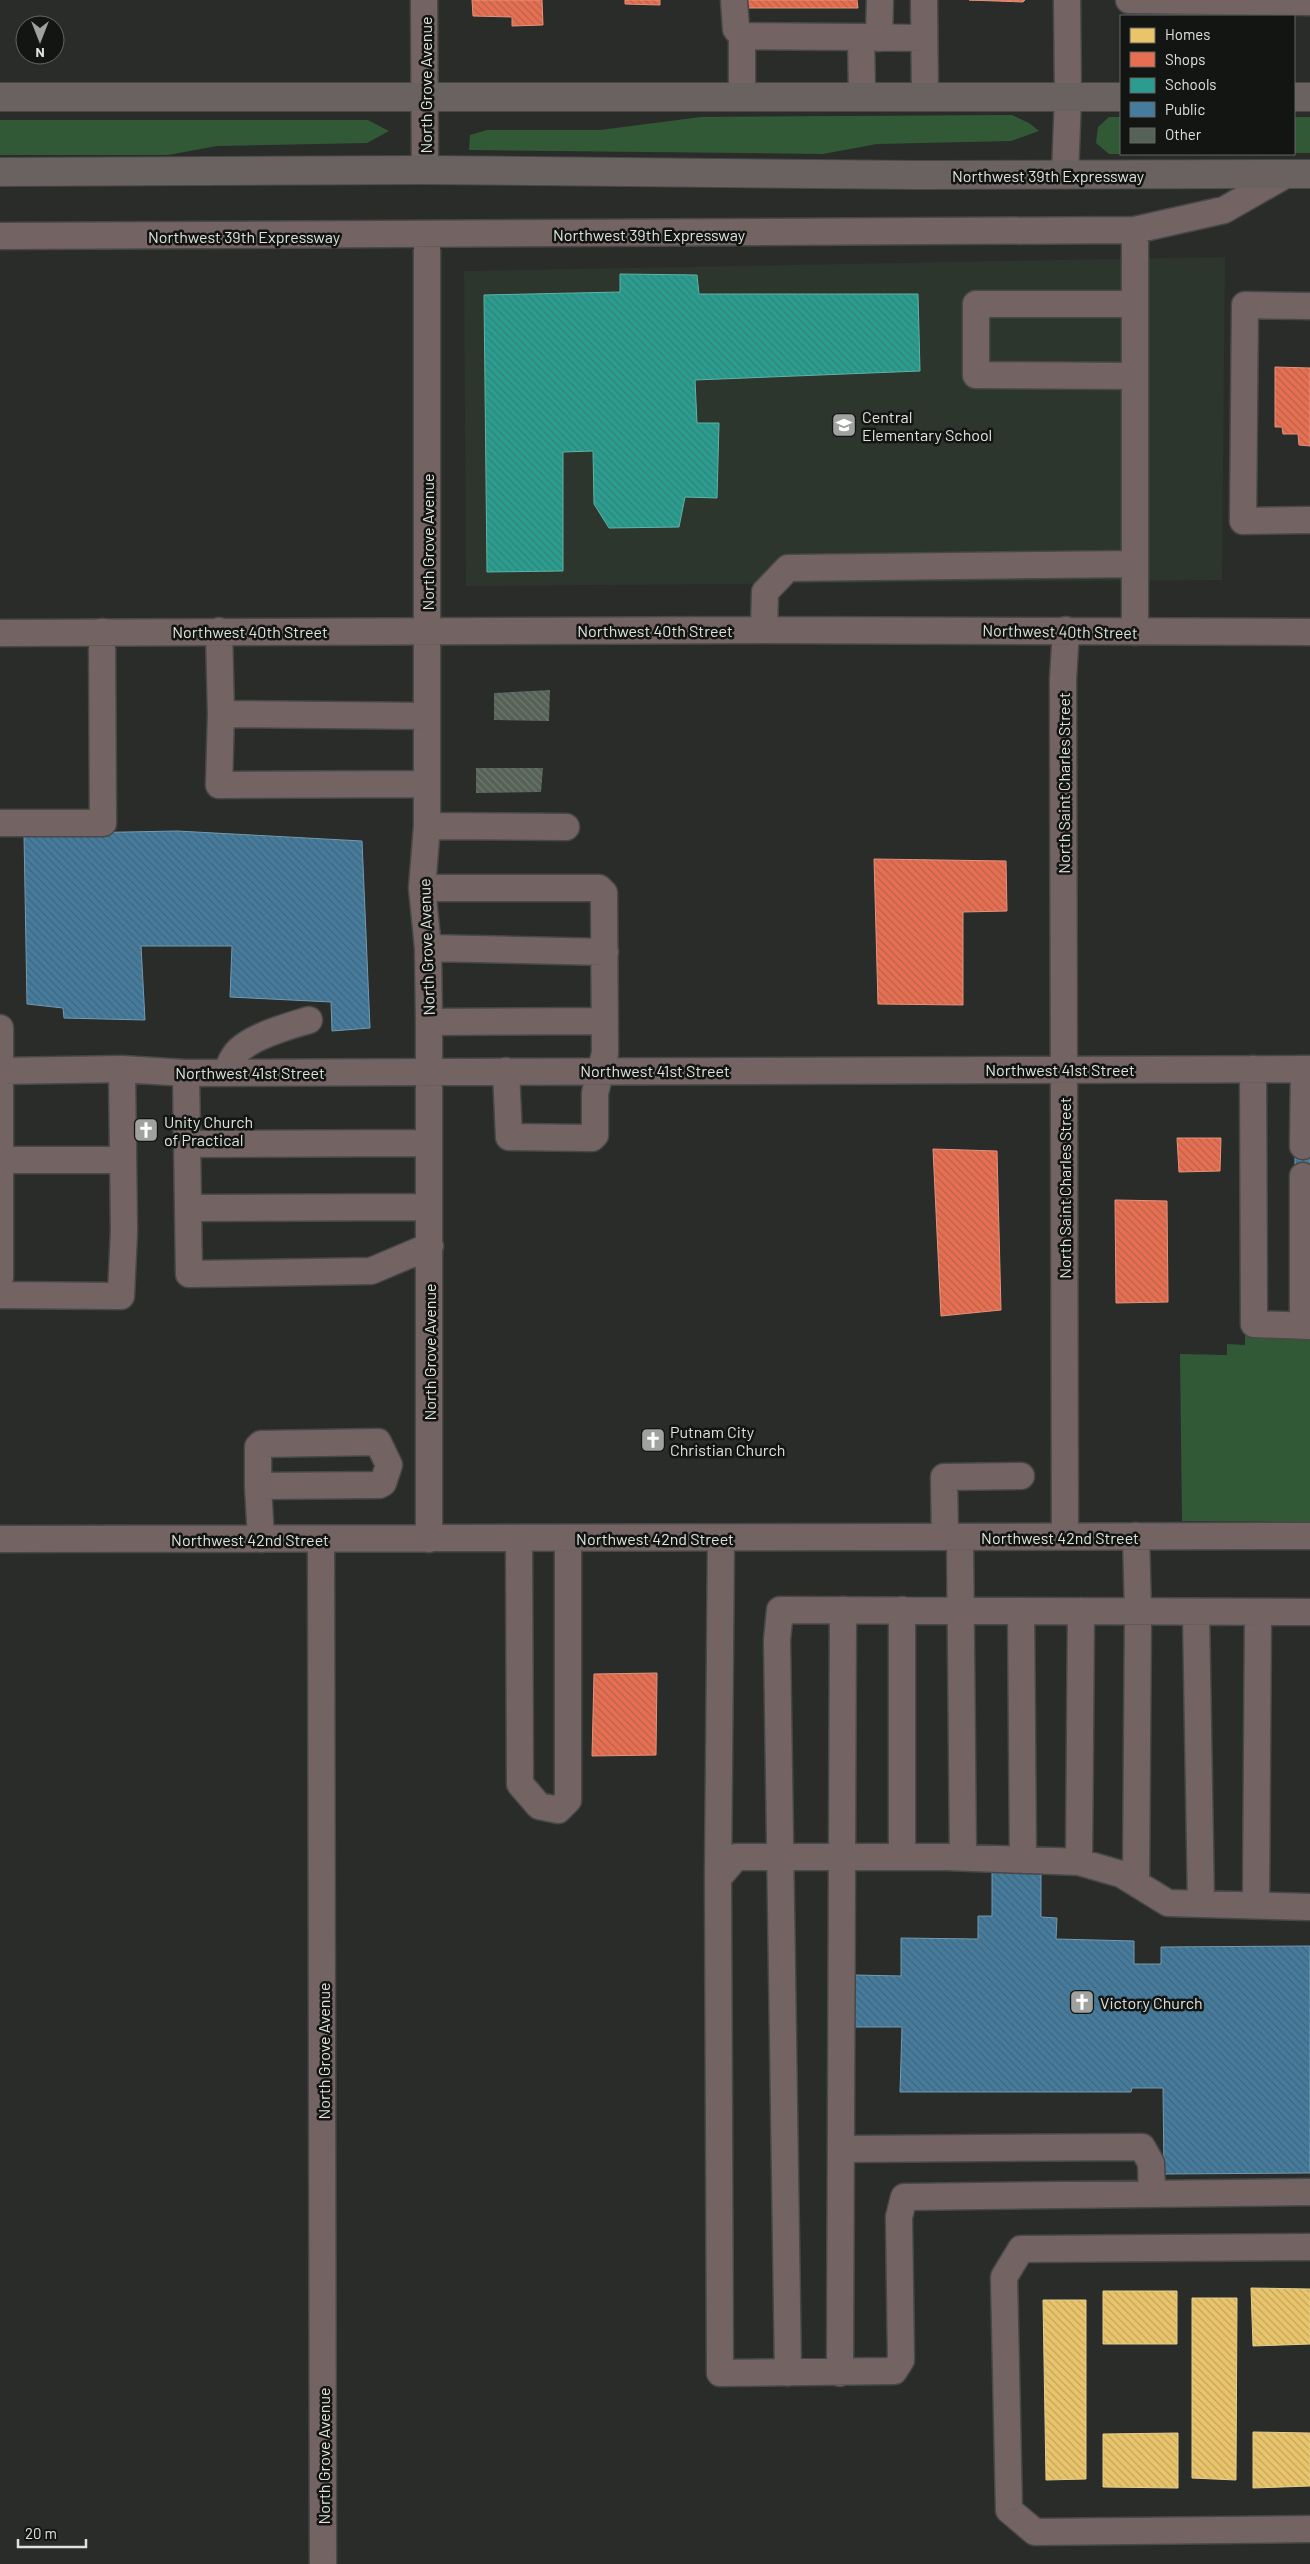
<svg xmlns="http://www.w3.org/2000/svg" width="1310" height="2564" font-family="Barlow,sans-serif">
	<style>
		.built { fill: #2c362d }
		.grass { fill: #325936 }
		.homes { fill: url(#homes-back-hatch); stroke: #e6cd8d }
		.shops { fill: url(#shops-back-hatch); stroke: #e5927c }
		.schools { fill: url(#schools-back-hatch); stroke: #60b2a7 }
		.public { fill: url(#public-back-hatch); stroke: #739ab1 }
		.building { fill: url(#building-back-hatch) }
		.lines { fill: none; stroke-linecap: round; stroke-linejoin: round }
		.minor-casing { stroke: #474847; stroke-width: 29 }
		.highway-casing { stroke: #474847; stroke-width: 30 }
		.minor { stroke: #736463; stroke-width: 26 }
		.highway { stroke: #6a6260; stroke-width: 28 }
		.labels { text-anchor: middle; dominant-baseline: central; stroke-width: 5; stroke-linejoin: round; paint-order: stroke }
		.street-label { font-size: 16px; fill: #dfe2df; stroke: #121512 }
		.poi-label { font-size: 16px; fill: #dfe2df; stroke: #121512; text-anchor: start }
	</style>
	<defs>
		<pattern id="homes-back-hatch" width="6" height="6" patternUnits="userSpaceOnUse" patternTransform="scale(1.25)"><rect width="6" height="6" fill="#e9c46a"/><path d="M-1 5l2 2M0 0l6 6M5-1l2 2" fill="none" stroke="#c0a460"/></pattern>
		<pattern id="shops-back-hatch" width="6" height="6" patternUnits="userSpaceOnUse" patternTransform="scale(1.25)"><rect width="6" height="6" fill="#e76f51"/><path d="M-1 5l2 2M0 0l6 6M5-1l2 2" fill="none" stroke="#b6624d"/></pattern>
		<pattern id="schools-back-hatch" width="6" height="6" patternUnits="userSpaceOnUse" patternTransform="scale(1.25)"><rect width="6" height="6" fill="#2a9d8f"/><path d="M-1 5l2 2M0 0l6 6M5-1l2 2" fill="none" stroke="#328278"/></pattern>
		<pattern id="public-back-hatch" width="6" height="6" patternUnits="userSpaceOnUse" patternTransform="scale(1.25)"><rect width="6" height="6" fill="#457b9d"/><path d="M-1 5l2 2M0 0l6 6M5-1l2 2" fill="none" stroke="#446579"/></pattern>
		<pattern id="building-back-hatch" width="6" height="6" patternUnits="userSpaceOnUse" patternTransform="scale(1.25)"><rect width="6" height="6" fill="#576257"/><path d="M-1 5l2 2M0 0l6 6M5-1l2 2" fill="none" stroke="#6f786f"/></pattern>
	</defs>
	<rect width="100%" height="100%" fill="#292c29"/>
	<path class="built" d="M1225,257L1222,580L466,586L464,271Z"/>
	<path class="grass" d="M1012,115L1029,123L1039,131L1011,141L877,144L823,154L469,150L470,135L487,130H600L701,117Z
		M1109,117H1121V154H1109L1096,143L1098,127Z
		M1294,117H1310V153H1294Z
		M0,120H368L389,131L367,143L217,146L168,155H0Z
		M1245,1335H1310V1522L1182,1521L1180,1354L1227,1355V1344L1245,1345Z"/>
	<path class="homes" d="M1251,2288L1310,2289V2344L1253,2346Z
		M1103,2291H1177V2344H1103Z
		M1192,2298H1237L1236,2480L1192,2478Z
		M1043,2300H1086V2479L1046,2480Z
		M1253,2432L1310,2433V2486L1253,2488Z
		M1178,2433V2488L1103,2487V2434Z"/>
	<path class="shops" d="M472,0H542L543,25L512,26V17L473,16Z
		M625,0H660V5L625,4Z
		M743,0H857L858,8H743Z
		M969,0H1025L1023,2Z
		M1275,367L1310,368V446L1299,445L1298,434H1283L1282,427H1275Z
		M874,859L1006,861L1007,911L963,912V1005L878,1004Z
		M1177,1138H1221L1220,1171L1179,1172Z
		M933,1149L997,1151L1001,1310L941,1316Z
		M1115,1200L1167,1201L1168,1302L1116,1303Z
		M657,1673L656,1755L592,1756L594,1674Z"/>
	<path class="schools" d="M620,274L697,275L699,294H918L920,371L695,380L697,423H719L717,498L685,497L679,527L609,528L594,504L593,451L563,452V571L487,572L484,295L620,292Z"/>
	<path class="public" d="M177,831L362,841L370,1028L332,1031L331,1002L230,997L232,946H141L145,1020L64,1018L63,1008L27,1004L24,834Z
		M1295,1150H1310V1172H1295Z
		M992,1872L1041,1873V1917L1057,1918L1056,1939L1134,1941V1964H1161V1947L1310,1946V2173L1164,2174L1163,2088H1132L1131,2092H900L902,2027H855L854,1975L901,1976V1938L978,1939V1916H992Z"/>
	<path class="building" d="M550,690L549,721L494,720V693Z
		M476,768H543L541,792L476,793Z"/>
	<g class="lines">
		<defs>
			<path id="minor" d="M424,0L425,170
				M734,0L736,29L742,36
				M924,0L925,95
				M1129,0L1310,2
				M861,37L924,38
				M879,38L880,0
				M742,95V36L861,37L862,95
				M1065,175L1068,97L1067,0
				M1135,230V632
				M427,235V826L422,888L428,948L429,1022V1539
				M0,236L1135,230L1224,210L1287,174
				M1134,304H976V375L1135,376
				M1310,306L1245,305L1243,521L1310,520
				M764,630L765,592L788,568L1135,564
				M219,631L221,714
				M0,633L764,630L1310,632
				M427,716L221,714L219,785L427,784
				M0,823H103L102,632
				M427,826L566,827
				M422,888H599L604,893L605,1053L595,1093V1135L592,1138L509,1137L506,1071
				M428,948L605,952
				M429,1022L605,1021
				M0,1028V1277
				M1253,1069L1254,1324L1310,1326
				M0,1071L122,1069L186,1073L1310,1069
				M186,1073L189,1274L371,1271L430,1246
				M227,1073C229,1068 230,1062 233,1058C243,1038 289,1026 309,1020
				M187,1144L429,1143
				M1303,1146L1304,1069
				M1,1160H123
				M1303,1176V1325
				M188,1208L429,1207
				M0,1295L121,1296L124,1231L122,1069
				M378,1442L389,1465L383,1483L379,1485L258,1486V1447L261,1444Z
				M258,1486L261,1539
				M1065,1536L1063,679L1066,630
				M1136,1536L1138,1612L1136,1883
				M945,1537L944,1477L1021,1476
				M960,1537L963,1857
				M0,1539L1310,1536
				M321,1539L323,2564
				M519,1539L520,1784L539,1806L558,1810L568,1800V1539
				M721,1539L718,1878L720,2373L894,2371L901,2360L899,2217L904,2197L1310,2192
				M902,1610V1857
				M1021,1611L1023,1860
				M1196,1612L1201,1904
				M1079,1862L1081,1611
				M718,1878L736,1857H947L1079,1862L1121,1874L1168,1903L1310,1907
				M1256,1905L1258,1612
				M841,2149L1142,2147L1151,2163L1152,2194
				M1310,2247L1021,2249L1004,2277L1009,2510L1035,2532L1310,2529
				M788,2373L777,1640L780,1610L1310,1612
				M840,2373L843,1610"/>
			<path id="highway" d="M0,97H1121
				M1294,97H1310
				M0,172L425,170L918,175L1310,174"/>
		</defs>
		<use href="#minor" class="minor-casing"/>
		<use href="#highway" class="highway-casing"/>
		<use href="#minor" class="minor"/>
		<use href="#highway" class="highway"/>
	</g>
	<defs>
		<symbol id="school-square" viewBox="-11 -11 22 22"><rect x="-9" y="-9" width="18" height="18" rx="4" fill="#9fa29f" stroke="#121512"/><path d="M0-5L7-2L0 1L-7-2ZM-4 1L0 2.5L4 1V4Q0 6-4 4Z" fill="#fff"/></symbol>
		<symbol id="church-square" viewBox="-11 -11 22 22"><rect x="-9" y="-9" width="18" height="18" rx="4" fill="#9fa29f" stroke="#121512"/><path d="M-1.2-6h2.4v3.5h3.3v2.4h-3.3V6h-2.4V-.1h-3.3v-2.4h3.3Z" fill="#fff"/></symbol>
	</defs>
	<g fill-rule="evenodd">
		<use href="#school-square" x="830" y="411" width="28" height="28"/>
		<use href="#church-square" x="132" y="1116" width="28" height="28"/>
		<use href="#church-square" x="639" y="1426" width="28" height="28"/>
		<use href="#church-square" x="1068" y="1988" width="28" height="28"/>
	</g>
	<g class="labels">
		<g class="street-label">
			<text transform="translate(425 85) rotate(-90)">North Grove Avenue</text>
			<text x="1048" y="175">Northwest 39th Expressway</text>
			<text x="649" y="234">Northwest 39th Expressway</text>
			<text x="244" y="236">Northwest 39th Expressway</text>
			<text transform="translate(427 542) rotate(-90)">North Grove Avenue</text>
			<text x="655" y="630">Northwest 40th Street</text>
			<text x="250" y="631">Northwest 40th Street</text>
			<text transform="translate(1060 631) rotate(1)">Northwest 40th Street</text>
			<text transform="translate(1063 783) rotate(-90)">North Saint Charles Street</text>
			<text transform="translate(426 947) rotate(-92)">North Grove Avenue</text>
			<text x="1060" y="1069">Northwest 41st Street</text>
			<text x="655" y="1070">Northwest 41st Street</text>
			<text x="250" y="1072">Northwest 41st Street</text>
			<text transform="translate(1064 1188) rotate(-90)">North Saint Charles Street</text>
			<text transform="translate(429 1352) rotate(-90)">North Grove Avenue</text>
			<text x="1060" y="1537">Northwest 42nd Street</text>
			<text x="655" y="1538">Northwest 42nd Street</text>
			<text x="250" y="1539">Northwest 42nd Street</text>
			<text transform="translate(323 2051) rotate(-90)">North Grove Avenue</text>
			<text transform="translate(323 2456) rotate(-90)">North Grove Avenue</text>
		</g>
		<g class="poi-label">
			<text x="862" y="416">Central<tspan x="862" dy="18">Elementary School</tspan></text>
			<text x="164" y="1121">Unity Church<tspan x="164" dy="18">of Practical</tspan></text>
			<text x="670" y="1431">Putnam City<tspan x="670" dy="18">Christian Church</tspan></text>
			<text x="1100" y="2002">Victory Church</text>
		</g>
	</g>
	<rect x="1120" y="15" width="175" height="140" fill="#121512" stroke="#646764"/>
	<rect x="1130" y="28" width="25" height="15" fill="#e9c46a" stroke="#646764"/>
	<text x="1165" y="40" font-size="15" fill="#dfe2df">Homes</text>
	<rect x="1130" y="52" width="25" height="15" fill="#e76f51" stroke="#646764"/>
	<text x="1165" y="65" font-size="15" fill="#dfe2df">Shops</text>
	<rect x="1130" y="78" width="25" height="15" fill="#2a9d8f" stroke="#646764"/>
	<text x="1165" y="90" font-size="15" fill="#dfe2df">Schools</text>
	<rect x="1130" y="102" width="25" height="15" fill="#457b9d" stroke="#646764"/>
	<text x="1165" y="115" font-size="15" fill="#dfe2df">Public</text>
	<rect x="1130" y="128" width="25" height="15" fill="#576257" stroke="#646764"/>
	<text x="1165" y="140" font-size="15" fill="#dfe2df">Other</text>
	<g transform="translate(40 40) rotate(180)"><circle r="24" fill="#121512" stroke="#646764"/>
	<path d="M0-4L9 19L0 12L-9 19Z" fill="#9fa29f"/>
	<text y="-8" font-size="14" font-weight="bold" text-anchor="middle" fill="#dfe2df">N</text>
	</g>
	<path d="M18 2539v8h68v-8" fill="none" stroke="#dfe2df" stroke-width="2.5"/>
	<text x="25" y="2539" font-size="15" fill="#dfe2df" stroke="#121512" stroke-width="4" paint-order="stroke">20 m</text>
</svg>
